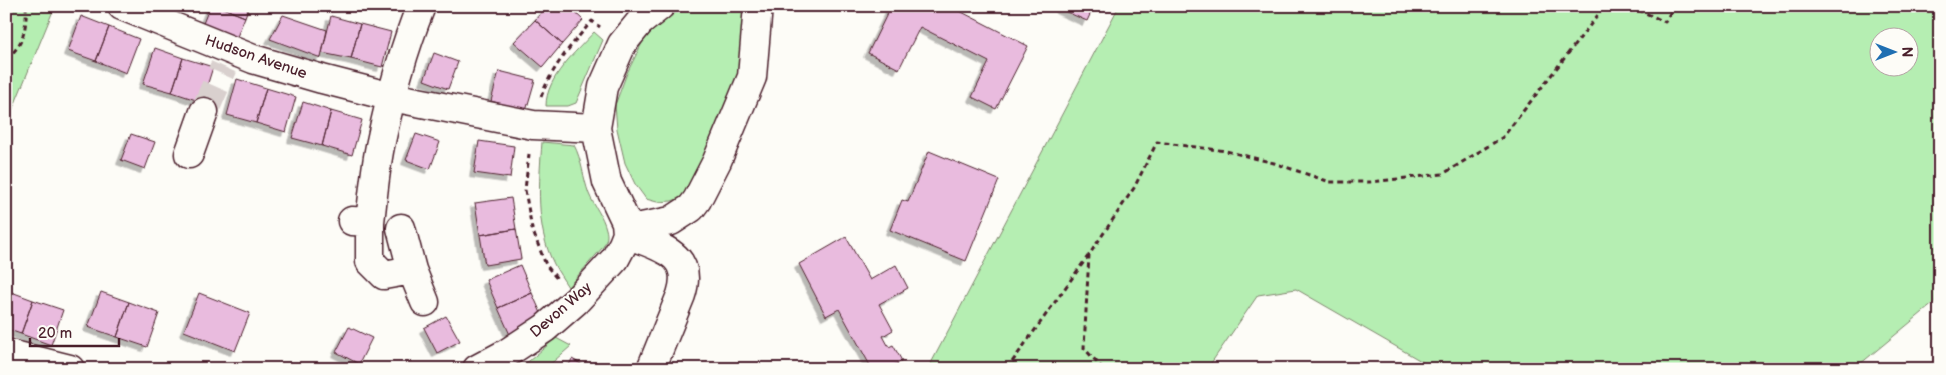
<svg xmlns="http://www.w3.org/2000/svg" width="1946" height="375" font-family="'Balsamiq Sans',sans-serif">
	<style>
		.green { fill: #b5eeb2; stroke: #80866e; fill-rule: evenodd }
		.building { fill: #e9bbde; stroke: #4a1f2b; filter: url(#shadow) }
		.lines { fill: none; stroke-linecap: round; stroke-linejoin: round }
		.minor-tunnel { stroke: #d9d0ce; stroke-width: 28; stroke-dasharray: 28 14; stroke-linecap: butt }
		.minor-casing { stroke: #4a1f2b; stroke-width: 31 }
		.path { stroke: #4a1f2b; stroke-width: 3; stroke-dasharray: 5 4; stroke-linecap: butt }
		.minor { stroke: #fdfcf7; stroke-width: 28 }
		.labels { text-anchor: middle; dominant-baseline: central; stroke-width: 4; stroke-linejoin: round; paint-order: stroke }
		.street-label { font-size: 15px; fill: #4a1f2b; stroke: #fdfcf7 }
	</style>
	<defs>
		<filter id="shadow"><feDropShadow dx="-4.5" dy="4.5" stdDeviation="0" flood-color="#0004"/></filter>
	</defs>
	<rect width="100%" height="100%" fill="#fdfcf7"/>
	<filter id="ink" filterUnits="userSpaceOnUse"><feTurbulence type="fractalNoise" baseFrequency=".02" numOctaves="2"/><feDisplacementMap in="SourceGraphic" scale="10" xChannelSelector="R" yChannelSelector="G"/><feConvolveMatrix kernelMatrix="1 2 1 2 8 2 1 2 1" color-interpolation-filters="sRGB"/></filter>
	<g filter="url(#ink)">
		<path class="green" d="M6,6H55L7,123H6Z
			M698,6H748L740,77L687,195L672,201L657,202L646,199L635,184L625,163L617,129L615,105L627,73L645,37L675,13Z
			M1119,6H1940V298L1854,369H1435L1296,289L1258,295L1207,369H928ZM1878,38H1908V68H1878Z
			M594,32L603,40L576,103L568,106H546C546,77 576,52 594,32Z
			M542,142L574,145C582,160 583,178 589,194C594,206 603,216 606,229C608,236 607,240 603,247L568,287C563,279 558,272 554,264C535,227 539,182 542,142Z
			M556,338L571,346L545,369H516L529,361Z"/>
		<path class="building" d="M210,6H218L245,17L234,44L200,31Z
			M218,6H249L245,17Z
			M547,6H568L583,20L562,44L535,20Z
			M891,6H950L1028,46L996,109L972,97L989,62L920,27L899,69L868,53Z
			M1061,6H1094L1087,21L1060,9Z
			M283,15L327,30L321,58L270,39Z
			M81,16L109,27L96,61L68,51Z
			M331,16L360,24L351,59L322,53Z
			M535,20L562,44L543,67L514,42Z
			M360,24L391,32L382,67L351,59Z
			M109,27L139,39L126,73L96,61Z
			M155,48L183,58L172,92L143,84Z
			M434,53L458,62L448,89L424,80Z
			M183,58L213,67L202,102L172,92Z
			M499,71L535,80L526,111L491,101Z
			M237,79L266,88L256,123L227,115Z
			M266,88L296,97L286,132L256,123Z
			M303,102L331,111L322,146L292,138Z
			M331,111L362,120L352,155L322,146Z
			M131,134L155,142L145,169L121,160Z
			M416,134L440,142L430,169L406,160Z
			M479,141L514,146L510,178L474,173Z
			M929,151L999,180L966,261L890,230L902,200L908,202Z
			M511,198L516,229L480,235L475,203Z
			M516,229L521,259L485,265L480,235Z
			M846,237L870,280L896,265L908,288L879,304L893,330L883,336L889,347L893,345L902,361L888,369H872L839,309L826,316L799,264Z
			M520,265L532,293L498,308L486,280Z
			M6,290L33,300L21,334L6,329Z
			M101,292L129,302L117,337L88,327Z
			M199,293L250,313L235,351L184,331Z
			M532,293L545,322L511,337L498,308Z
			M33,300L63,310L51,345L21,334Z
			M129,302L159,313L147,347L117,337Z
			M446,316L460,341L437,353L424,328Z
			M349,327L372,338L359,364L336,352Z
			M572,359L590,369H567Z"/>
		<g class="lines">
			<path class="minor-tunnel" d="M204,112L224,67"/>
			<defs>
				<path id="minor" d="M122,6L253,59L322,79L392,97L533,125L596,128
					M189,154L204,112
					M352,221L370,222C373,197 375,171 380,146C390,98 403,51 421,6
					M370,222V261L384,275L412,270L425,302
					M401,228L412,270
					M627,230L671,221L691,208L697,200L717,161L752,77L758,6
					M627,234C657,247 695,252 681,295L651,369
					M6,353L70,369
					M477,369L507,353L545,328L576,301L615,259L623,244L627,234L626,222L607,182L596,128L603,87L622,44L640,22L660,6"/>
			</defs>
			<use href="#minor" class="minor-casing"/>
			<path class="path" d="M1630,6L1665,22L1674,6
				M6,58C24,47 27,25 26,6
				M541,97C552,67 571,45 592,21L600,27
				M529,154L525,190L532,229L546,265L558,280
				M1007,369L1088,256
				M1103,369L1084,348L1089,255L1134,188L1157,142L1226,151L1274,163L1330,182H1370L1443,174L1503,137L1605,6"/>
			<use href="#minor" class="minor"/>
		</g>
	</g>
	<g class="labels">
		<g class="street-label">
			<text transform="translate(256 57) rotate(19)">Hudson Avenue</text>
			<text transform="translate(561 310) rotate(-41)">Devon Way</text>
		</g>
	</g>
	<rect width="1946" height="375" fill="none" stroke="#fdfcf7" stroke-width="25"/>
	<rect x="12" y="12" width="1921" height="350" fill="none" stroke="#4a1f2b" stroke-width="2" filter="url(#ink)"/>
	<g transform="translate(1894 52) rotate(90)"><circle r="24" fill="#fdfcf7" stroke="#b5a4a5"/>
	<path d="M0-4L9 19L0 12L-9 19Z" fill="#1f6fb2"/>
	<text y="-8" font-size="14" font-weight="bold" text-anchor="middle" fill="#4a1f2b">N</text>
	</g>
	<path d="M30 338v8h89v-8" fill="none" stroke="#4a1f2b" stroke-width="2.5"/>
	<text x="38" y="338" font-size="15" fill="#4a1f2b" stroke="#fdfcf7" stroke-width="4" paint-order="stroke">20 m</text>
</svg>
